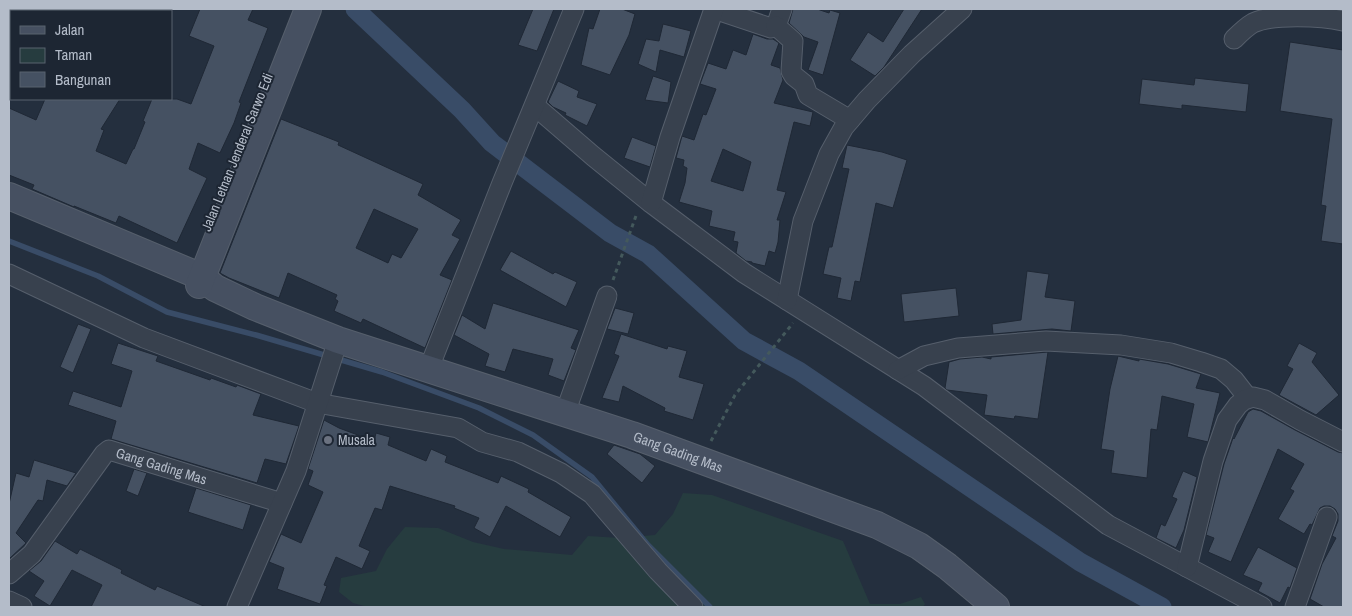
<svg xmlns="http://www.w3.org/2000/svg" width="1352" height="616" font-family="'Archivo Narrow',sans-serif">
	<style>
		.green { fill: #263c3f }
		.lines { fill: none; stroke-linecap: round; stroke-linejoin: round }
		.stream { stroke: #394c67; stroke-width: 5.5 }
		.canal { stroke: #394c67; stroke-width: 19 }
		.building { fill: #455162; stroke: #1f2835; fill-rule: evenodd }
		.minor-casing { stroke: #565f6c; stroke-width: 21 }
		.secondary-casing { stroke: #565f6c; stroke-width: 28 }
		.path { stroke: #44595c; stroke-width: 3; stroke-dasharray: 4 4; stroke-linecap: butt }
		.minor { stroke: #38414e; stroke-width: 19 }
		.secondary { stroke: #465061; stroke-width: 26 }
		.worship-dot { fill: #6b7280; stroke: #1d2633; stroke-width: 2 }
		.labels { text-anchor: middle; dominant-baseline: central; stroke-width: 4; stroke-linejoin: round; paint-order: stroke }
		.street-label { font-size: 14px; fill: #b4bcc9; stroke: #1d2633 }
		.poi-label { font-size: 14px; fill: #b4bcc9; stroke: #1d2633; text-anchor: start }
	</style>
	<rect width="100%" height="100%" fill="#242f3e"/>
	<path class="green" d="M683,493L712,495L843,541L870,604H900L921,597L925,604L923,607H368L353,603L339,592L341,578L376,571L387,549L405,527L438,528L473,542L504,549L572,555L588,536L620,538L655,535L673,514Z"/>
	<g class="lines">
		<path class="stream" d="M9,241L98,276L167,312L256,335L382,372L479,408L533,435L592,477L648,545L710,607"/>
		<path class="canal" d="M355,9L462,110L492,143L610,233L648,254L744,341L799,371L1080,562L1162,607"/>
	</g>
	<path class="building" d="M200,9H253L248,20L268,28L239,102L241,103L234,123L220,153L198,143L189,169L207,178L177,243L119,216L116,223L74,206V207L32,189L34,185L9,175V108L36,120L45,99H120L101,129L104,130L96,151L126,164L133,149H134L145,122L143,121L152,99H177L191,104L214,46L189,36Z
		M533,9H554L537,51L518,45Z
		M600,9H622L635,14L629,35L610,75L581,65L589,28L593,29Z
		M793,9H817L829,13L830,10L840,13L823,75L808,70L818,42L804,37L789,23Z
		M904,9H922L884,67L875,76L850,60L868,32L883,42Z
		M663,24L691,31L684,57L660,50L656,72L638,64L646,39L659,41Z
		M753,34L767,39H773L779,43L771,65L780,68L783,80L774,103L813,112L810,126L794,122L777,190L786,192L777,220H780L778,242L775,253L769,251L765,266L752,263V262L746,261L736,253L738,242L733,241L735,232L709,226L712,211L679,202L685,183L687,168L683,166L684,160L676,158L682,136L694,140L703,114L706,115L716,89L700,84L708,63L726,69L733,50L746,55ZM723,149L751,162L743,191L711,181Z
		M1290,42L1343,50V244L1321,241L1326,206L1321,205L1332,119L1280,111Z
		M653,76L671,82L668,103L645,100Z
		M1195,78L1249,84L1246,112L1182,105V109L1139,104L1142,79L1194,85Z
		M558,81L579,91L577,97L597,104L587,126L565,115L566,113L553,107L548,102Z
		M281,119L339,142L338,145L423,184L418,195L461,220L452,235L460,239L440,275L452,280L425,348L363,319L361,323L334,311L338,301L335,299L337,295L288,273L279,298L229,278L220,273ZM374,209L418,229L401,258L392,254L388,263L356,248Z
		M632,137L656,146L650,167L624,158Z
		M847,145L882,152L907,160L893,208L876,203L860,282L855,281L851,301L837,298L841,278L823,274L829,247H832L849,169L842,168Z
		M511,251L553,274L555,272L577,282L566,307L500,270Z
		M1027,271L1049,274L1045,297L1075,301L1071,331L1052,329L993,334L992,324L1021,320Z
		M956,288L959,316L904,322L901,294Z
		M493,303L579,330L571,348L576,350L564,381L548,375L553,359L513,349L505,372L485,366L489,354L454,335L462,315L485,329Z
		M615,308L634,313L628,334L607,329Z
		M78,324L91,329L73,373L60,367Z
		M621,334L667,349L668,346L687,351L679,377L704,384L693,420L664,411L665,408L623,386L619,402L602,398L619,356L614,354Z
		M118,343L158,356L156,361L210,380L211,378L236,387L237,385L261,394L253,415L299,426L286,464L265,459L257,483L111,439L116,421L68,405L73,391L121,407L132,371L111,364Z
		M1299,343L1317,353L1312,362L1339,395L1316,415L1279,395L1293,369L1287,366Z
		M1048,352L1038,419L1015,416L1014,419L984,415L987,395L947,390L945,388L949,362L960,359L982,357L991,359V357Z
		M1118,356L1139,361V359L1168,364L1201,374L1196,388L1220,393L1208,442L1187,437L1194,404L1162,396L1157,430L1151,429L1147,478L1111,473L1114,451L1101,449L1110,389Z
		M1253,409L1261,411L1295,430L1338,452L1343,453V607H1324L1310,599L1322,564L1336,538L1332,536L1338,521V514L1335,509L1330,506H1324L1320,508L1312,525L1310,524L1304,534L1278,519L1294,491L1290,489L1304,464L1278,449L1231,562L1208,552L1214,538L1206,535L1224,464L1233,438L1234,439L1248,412Z
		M324,420L339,428L374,441L376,433L390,437L388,445L426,461L431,449L447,456L445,462L498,483L501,476L529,489L528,492L571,517L560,537L506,506L490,537L474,528L479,518L454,508L455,506L390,486L382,510L375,508L359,546L370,551L362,569L336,557L324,585L327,586L320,604L277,589L284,568L269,562L281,534L301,543L323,492L308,485L313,471L308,469Z
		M614,445L640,454L655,466L642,483L607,454Z
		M34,460L76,473L67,486L47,480L43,501L38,500L16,533L26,543L9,559V504L16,473L29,477Z
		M134,469L147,473L138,496L126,491Z
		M1183,471L1197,477L1184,530L1176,548L1156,538L1161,524L1165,526L1177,499L1172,497Z
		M196,488L251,505L243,530L188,512Z
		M55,541L77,554L80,549L122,570L121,573L155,590L157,586L206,607H91L102,585L72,570L50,606L34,596L44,581L29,571L41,561Z
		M1258,547L1297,568L1290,588L1288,587L1280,603L1258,591L1262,583L1243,575Z"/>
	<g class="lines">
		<defs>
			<g id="minor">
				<path d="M714,9L771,28L776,26L782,9"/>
				<path d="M776,26L793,41L791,71L794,76L804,84L808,95L850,120"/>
				<path d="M1234,39C1240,33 1246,27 1253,23C1272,14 1322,16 1343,21"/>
				<path d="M535,106L593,156L651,203L744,273L924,386L1108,525L1262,607"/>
				<path d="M651,203L670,137L714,9"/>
				<path d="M9,274L144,338L317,403L458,428L482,442L518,452L561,473L592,494L658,571L693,607"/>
				<path d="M787,300L803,221L829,154L844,127L867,100L912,54L962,9"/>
				<path d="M429,368L502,183L574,9"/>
				<path d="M898,370L924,356L958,348L1046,341L1121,345L1171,353L1201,362L1221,369L1234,380L1248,398"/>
				<path d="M565,413L607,296"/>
				<path d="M1187,567L1213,461L1227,420L1238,405L1244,400L1253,397L1265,400L1300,420L1343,442"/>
				<path id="s1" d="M9,574L32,554L104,454L109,450L282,503"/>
				<path d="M9,601L22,607"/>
				<path d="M237,607L296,471L338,340"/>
				<path d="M1295,607L1327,517"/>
			</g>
			<g id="secondary">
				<path id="s2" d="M9,196L202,277L215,288L255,307L338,340L632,435L877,525L919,546L947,566L996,607"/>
				<path d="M199,285L308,9"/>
			</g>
		</defs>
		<use href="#minor" class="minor-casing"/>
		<use href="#secondary" class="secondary-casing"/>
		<path class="path" d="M613,280L637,213
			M711,441L735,395L793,323"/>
		<use href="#minor" class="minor"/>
		<use href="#secondary" class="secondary"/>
	</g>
	<circle class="worship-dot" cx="328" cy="440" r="5"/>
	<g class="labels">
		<g class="street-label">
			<text transform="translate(237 152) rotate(-68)">Jalan Letnan Jenderal Sarwo Edi</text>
			<text stroke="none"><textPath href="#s2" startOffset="718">Gang Gading Mas</textPath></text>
			<text stroke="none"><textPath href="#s1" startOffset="215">Gang Gading Mas</textPath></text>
		</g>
		<g class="poi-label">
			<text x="338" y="440">Musala</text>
		</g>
	</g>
	<rect width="1352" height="616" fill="none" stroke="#b4bcc9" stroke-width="20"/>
	<rect x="10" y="10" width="162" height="90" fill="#1d2633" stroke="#59626f"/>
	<rect x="20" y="26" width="25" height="8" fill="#465061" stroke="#59626f"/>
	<text x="55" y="35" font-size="15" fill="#b4bcc9">Jalan</text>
	<rect x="20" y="48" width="25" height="15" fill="#263c3f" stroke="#59626f"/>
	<text x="55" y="60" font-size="15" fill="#b4bcc9">Taman</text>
	<rect x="20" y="72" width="25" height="15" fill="#455162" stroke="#59626f"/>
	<text x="55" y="85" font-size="15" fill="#b4bcc9">Bangunan</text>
</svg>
